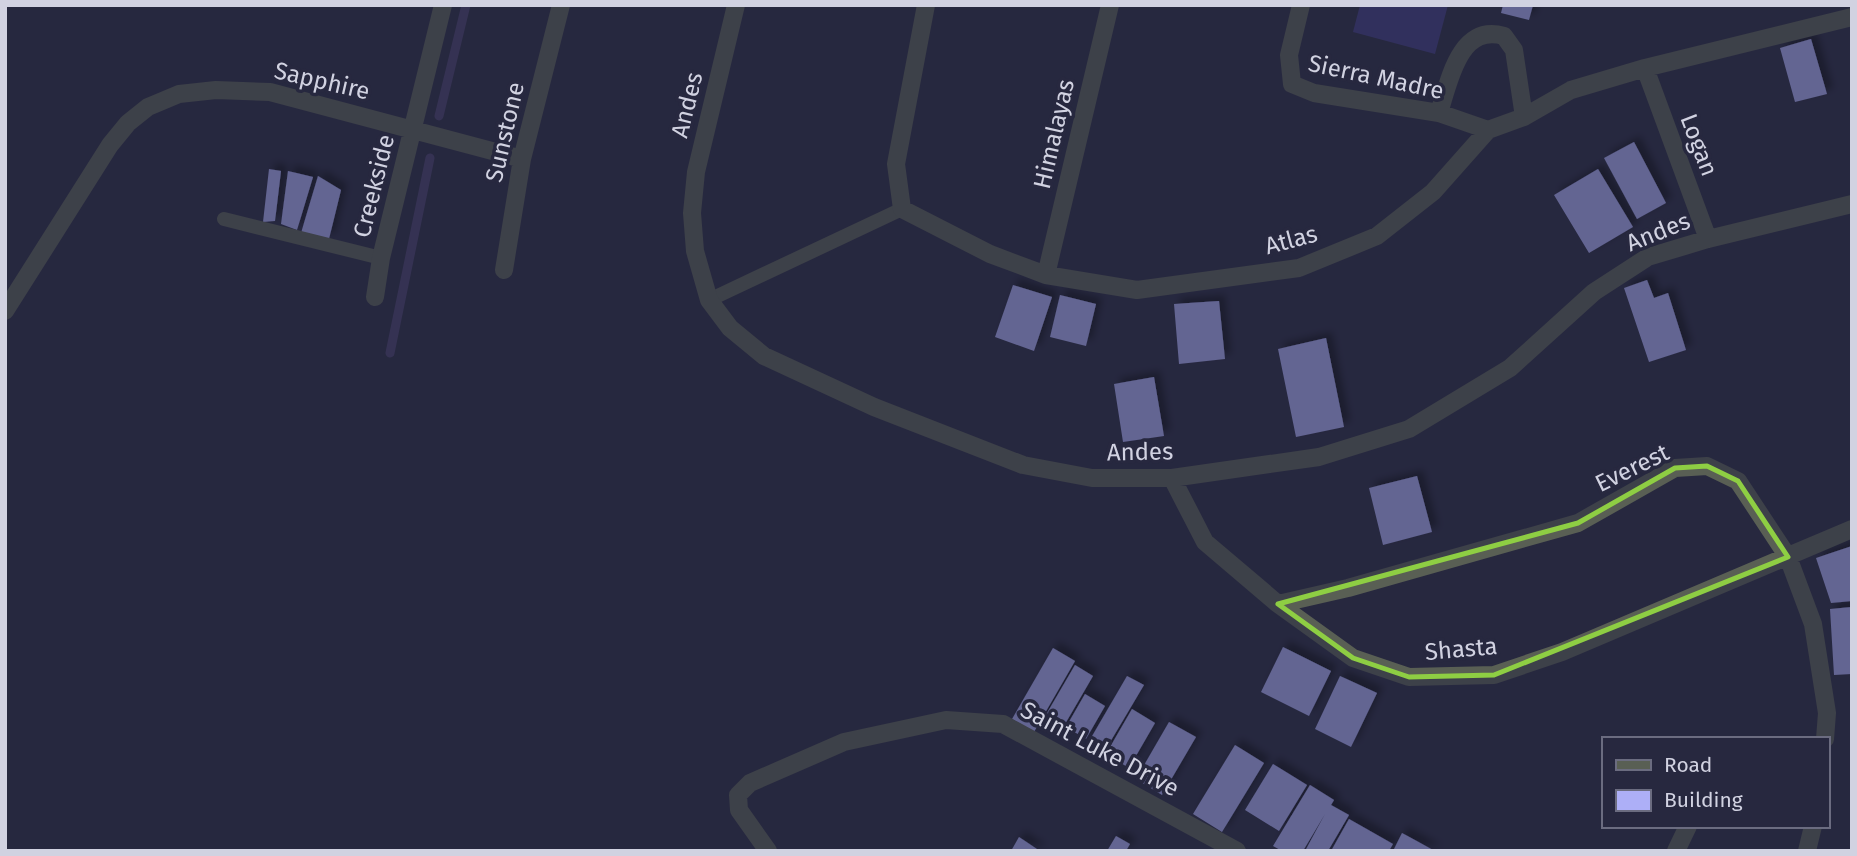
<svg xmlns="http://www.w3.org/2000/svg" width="1857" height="856" font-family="'Fira Sans',sans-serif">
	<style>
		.green { fill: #3f3b80 }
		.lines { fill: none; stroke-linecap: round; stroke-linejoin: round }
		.stream { stroke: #483f6b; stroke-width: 9 }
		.building { fill: #adaff7; filter: url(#shadow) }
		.lane { stroke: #595f54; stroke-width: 14 }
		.street { stroke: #595f54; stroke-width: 18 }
		.marked { fill: none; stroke: #8ece43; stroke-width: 5; stroke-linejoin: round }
		.labels { text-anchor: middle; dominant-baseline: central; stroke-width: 7; stroke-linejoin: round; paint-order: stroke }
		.street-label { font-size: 24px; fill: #d1d2e1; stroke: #27283f }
	</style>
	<defs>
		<filter id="shadow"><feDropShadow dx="6" dy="-6" stdDeviation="3.5" flood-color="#0009"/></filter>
	</defs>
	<rect width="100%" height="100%" fill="#27283f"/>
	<path class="green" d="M1360,5H1448L1435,54L1353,32Z"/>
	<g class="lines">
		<path class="stream" d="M439,116L466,5
			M390,353L430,158"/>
	</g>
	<path class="building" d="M1503,5H1533L1529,20L1501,13Z
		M1811,39L1827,94L1795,102L1780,48Z
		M1634,142L1666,203L1637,219L1604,158Z
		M269,169L281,171L275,221L263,222Z
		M1598,169L1633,227L1589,253L1554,195Z
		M288,171L313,177L297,230L281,224Z
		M318,176L341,190L329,239L301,233Z
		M1647,280L1654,298L1668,293L1686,350L1649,362L1624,288Z
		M1013,285L1052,297L1034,351L995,337Z
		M1060,295L1096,304L1086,346L1050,337Z
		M1219,301L1225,359L1179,364L1174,304Z
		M1326,338L1344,427L1296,437L1278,349Z
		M1154,377L1164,436L1123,442L1114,384Z
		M1417,476L1432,532L1383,545L1369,488Z
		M1852,546V601L1831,603L1816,558Z
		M1852,607V674L1834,675L1830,609Z
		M1283,647L1331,671L1309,716L1261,692Z
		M1053,648L1075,661L1034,732L1012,719Z
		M1075,665L1093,676L1058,736L1040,725Z
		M1127,676L1144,685L1100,759L1084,750Z
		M1340,676L1377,693L1351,747L1315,729Z
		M1085,694L1105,706L1086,739L1066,727Z
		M1132,709L1155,723L1129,768L1106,754Z
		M1169,722L1196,737L1162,795L1136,779Z
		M1235,745L1264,763L1222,832L1193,814Z
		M1273,764L1307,785L1279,831L1245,810Z
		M1310,785L1334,800L1331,805L1349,815L1328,851H1305L1325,814L1303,851H1282L1273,846Z
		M1349,819L1393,844L1389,851H1331Z
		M1402,833L1435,851H1393Z
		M1116,836L1130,844L1126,851H1107Z
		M1019,837L1040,851H1011Z"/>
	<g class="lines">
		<path class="lane" d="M224,219L381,258
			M709,300L902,209"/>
		<path class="street" d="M736,5L696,172L692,213L695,251L709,300L730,328L764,356L874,407L1023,465L1092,478H1172L1319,457L1409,429L1510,368L1594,292L1648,257L1708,239L1852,204
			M926,5L896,164L902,209L990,254L1046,275L1137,290L1299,268L1377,236L1433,192L1488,130L1524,117L1571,90L1645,68L1852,17
			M1301,5L1289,55L1292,84L1314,93L1439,113L1488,130
			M1645,68L1708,239
			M1439,113C1449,82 1459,23 1504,36L1514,50L1524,117
			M504,270L522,159L561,5
			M1046,275L1110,5
			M375,297L381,258L443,5
			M5,311L110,145L128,123L148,107L179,94L216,90L270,92L522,159
			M1172,478L1205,542L1278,604L1353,658L1409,677L1494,675L1562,652L1852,529
			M1278,604L1348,588L1578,523L1675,468L1707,466L1738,481L1788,557L1813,624L1827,713L1825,739
			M768,851L739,810L738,795L750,783L844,742L946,720L1003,724L1237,851
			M1676,851L1688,826
			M1807,851L1813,826"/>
	</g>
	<path d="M0 0H1857V856H0ZM1707,466L1738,481L1788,557L1494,675L1409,677L1353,658L1278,604L1578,523L1675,468Z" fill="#27283f" fill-opacity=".55" fill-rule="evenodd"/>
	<path class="marked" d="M1707,466L1738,481L1788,557L1494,675L1409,677L1353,658L1278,604L1578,523L1675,468Z"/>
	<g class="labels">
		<g class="street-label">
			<text transform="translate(1376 77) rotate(12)">Sierra Madre</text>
			<text transform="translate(322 81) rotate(13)">Sapphire</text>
			<text transform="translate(687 105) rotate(-76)">Andes</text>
			<text transform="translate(505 132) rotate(-77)">Sunstone</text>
			<text transform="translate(1054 134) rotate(-77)">Himalayas</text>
			<text transform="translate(1699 145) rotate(69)">Logan</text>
			<text transform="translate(374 186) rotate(-76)">Creekside</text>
			<text transform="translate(1658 232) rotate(-22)">Andes</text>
			<text transform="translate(1291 240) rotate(-15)">Atlas</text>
			<text transform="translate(1140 452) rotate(-1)">Andes</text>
			<text transform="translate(1632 468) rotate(-26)">Everest</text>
			<text transform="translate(1461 649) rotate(-5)">Shasta</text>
			<text transform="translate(1100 749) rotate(28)">Saint Luke Drive</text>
		</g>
	</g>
	<rect width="1857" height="856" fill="none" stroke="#d1d2e1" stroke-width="14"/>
	<rect x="1602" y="737" width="228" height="91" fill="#27283f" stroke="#6b6c80" stroke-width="2"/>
	<rect x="1616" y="760" width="35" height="10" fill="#595f54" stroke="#6b6c80" stroke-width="2"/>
	<text x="1664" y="772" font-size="21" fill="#d1d2e1">Road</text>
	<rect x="1616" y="790" width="35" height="21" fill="#adaff7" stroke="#6b6c80" stroke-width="2"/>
	<text x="1664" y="807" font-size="21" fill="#d1d2e1">Building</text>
</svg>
